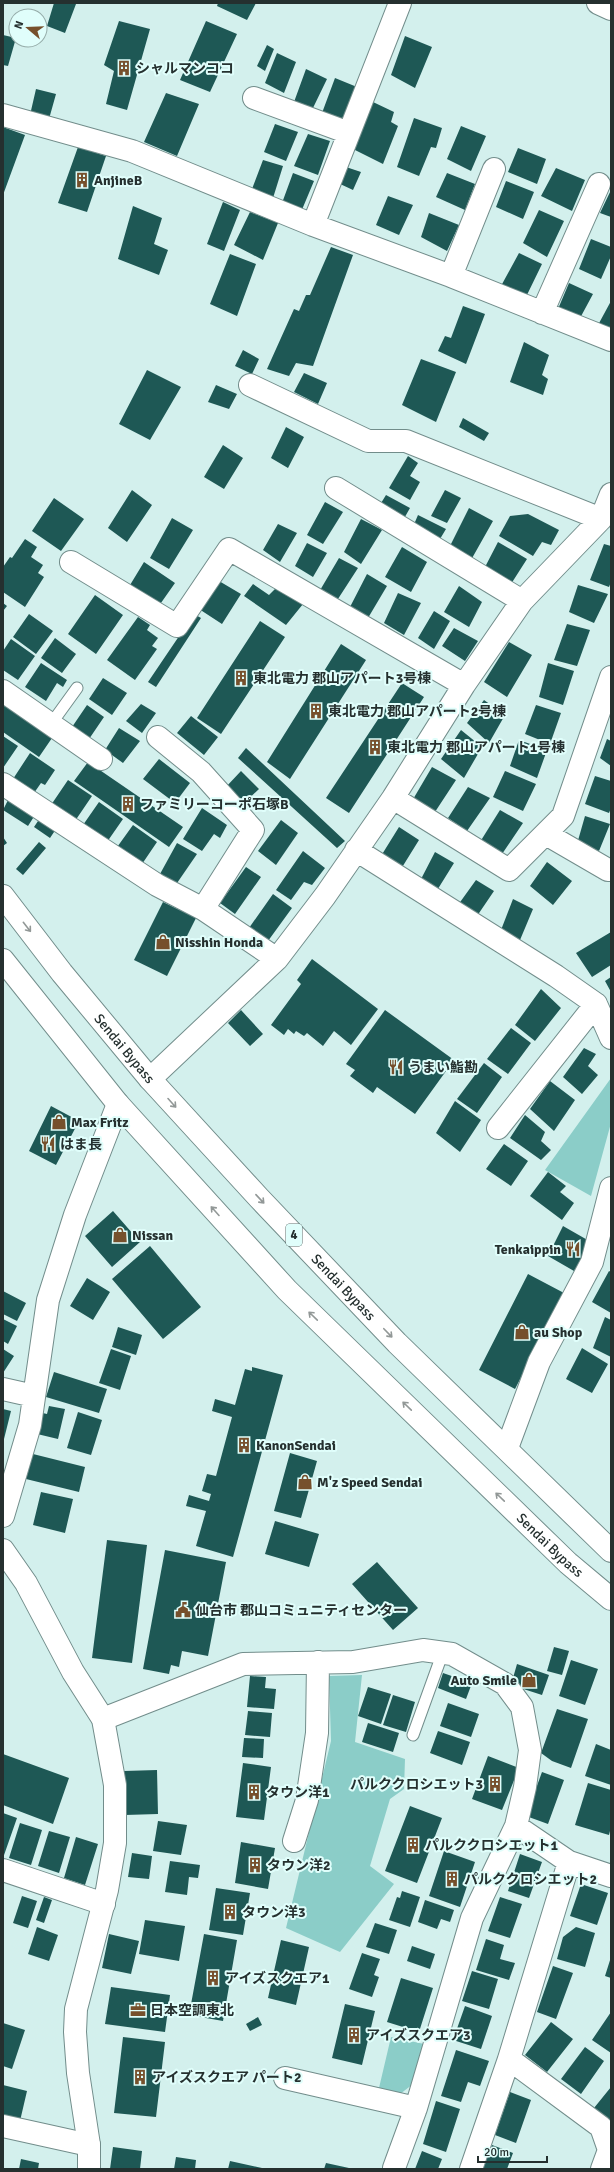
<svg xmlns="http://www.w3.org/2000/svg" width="614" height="2172" font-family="Signika,'Noto Sans JP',sans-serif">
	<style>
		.green { fill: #8bcdc8 }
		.building { fill: #1e5855 }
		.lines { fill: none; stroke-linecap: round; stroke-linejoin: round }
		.lane-casing { stroke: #728d8b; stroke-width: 13 }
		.street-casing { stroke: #728d8b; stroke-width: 24 }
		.secondary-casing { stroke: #728d8b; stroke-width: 24 }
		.highway-casing { stroke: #728d8b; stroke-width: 24 }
		.lane { stroke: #fff; stroke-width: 11 }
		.street { stroke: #fff; stroke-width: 22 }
		.secondary { stroke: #fff; stroke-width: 22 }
		.highway { stroke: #fff; stroke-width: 22 }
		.oneway { stroke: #929897 }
		.labels { text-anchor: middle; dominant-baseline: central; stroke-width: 4; stroke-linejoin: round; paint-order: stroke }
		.shield { fill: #e0fefb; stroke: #5d6e6c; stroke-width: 1 }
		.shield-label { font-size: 13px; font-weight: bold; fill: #25302f }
		.poi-label { font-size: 14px; font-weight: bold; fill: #25302f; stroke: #e0fefb; text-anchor: start }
		.street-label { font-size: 14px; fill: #25302f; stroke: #e0fefb }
	</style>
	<rect width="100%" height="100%" fill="#d3f0ed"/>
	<path class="green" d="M611,1078V1123L591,1196L545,1170Z
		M362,1675L355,1742L405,1759L404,1789L390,1799L370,1866L394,1884L340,1952L286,1928L331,1741L329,1676Z
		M391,2037L424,2044L417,2081L400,2094L379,2088Z"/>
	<path class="building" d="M54,3L76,4L65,33L47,26Z
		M218,3H256L247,20L217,6Z
		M119,21L150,29L127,110L106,104L114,71L104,65Z
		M206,21L237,34L210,92L180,80Z
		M3,35L16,38L8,66L3,65Z
		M405,36L432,47L415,88L391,75Z
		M267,45L274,49L265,71L257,66Z
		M277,53L296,62L284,93L265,83Z
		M306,69L327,79L312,110L294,102Z
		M335,78L357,87L342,121L322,113Z
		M36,89L56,94L49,119L30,115Z
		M166,93L199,104L177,156L144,142Z
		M373,102L394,112L391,122L398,126L383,164L353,149Z
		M414,118L442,128L436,148L431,147L419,176L397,167Z
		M275,124L298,132L286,161L264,152Z
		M461,126L486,136L471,171L447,159Z
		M3,127L25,135L3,195Z
		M308,134L330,141L318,175L294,166Z
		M78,147L106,156L87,212L58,203Z
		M518,148L546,159L537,184L508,172Z
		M263,160L283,166L273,198L252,189Z
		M346,167L361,172L353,190L338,183Z
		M556,168L585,180L572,211L541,196Z
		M293,173L314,181L301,212L282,203Z
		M447,173L475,184L465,210L436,197Z
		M506,181L534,192L523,219L496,207Z
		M611,190V217L600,213Z
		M388,196L413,205L399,235L376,225Z
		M223,202L240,210L224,251L207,244Z
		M133,206L162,218L154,244L168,250L159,275L118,259Z
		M539,210L564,221L547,257L523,243Z
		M250,212L278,223L263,260L234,245Z
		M429,213L459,225L447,251L421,237Z
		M591,239L611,247V256L601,279L579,269Z
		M331,247L353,255L313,366L296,363L289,376L267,369L294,309L299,311L306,295H310Z
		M519,253L542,264L525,299L501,286Z
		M230,254L256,264L237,316L210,304Z
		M569,283L593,294L579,320L558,309Z
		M611,301V331L598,325Z
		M463,306L485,314L466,364L438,351L445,336L451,338Z
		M524,342L549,355L542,375L548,379L543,395L510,382Z
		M243,350L259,359L252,374L235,366Z
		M421,359L456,372L436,422L402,405Z
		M147,370L181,387L150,440L119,424Z
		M304,373L327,383L318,404L294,392Z
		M216,385L237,394L229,409L208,402Z
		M463,418L489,433L484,441L459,427Z
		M286,427L304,437L288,468L271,458Z
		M223,445L243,458L224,489L204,477Z
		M408,456L418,463L410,476L420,482L410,500L389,488Z
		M132,490L152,505L127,542L108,528Z
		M445,490L461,498L447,523L431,516Z
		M386,495L410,508L402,522L378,508Z
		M54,498L84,519L61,551L32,531Z
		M325,502L343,512L323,544L307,535Z
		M469,508L493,521L471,560L449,548Z
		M528,514L559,530L551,545L542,542L533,556L499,536L510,516Z
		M418,515L446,529L437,544L412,529Z
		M172,518L193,530L169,569L150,558Z
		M361,519L382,530L361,564L344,552Z
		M278,524L297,533L280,562L263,550Z
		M25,539L37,547L31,557L43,565L38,573L44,577L25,607L3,592V567L10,557L12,558Z
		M498,542L527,559L511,584L484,569Z
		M307,543L327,553L313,577L295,566Z
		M604,544L611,546V582L609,587L590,580Z
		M402,547L427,562L411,592L385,577Z
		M339,558L358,568L336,602L319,592Z
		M144,562L175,583L156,610L127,590Z
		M367,574L387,586L368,618L350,607Z
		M219,581L241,594L222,624L199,609Z
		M253,584L269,595L277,587L303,604L286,625L244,596Z
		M578,585L608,594L594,623L569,612Z
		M459,586L482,602L469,627L444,612Z
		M398,593L421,603L404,635L384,623Z
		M95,595L123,615L96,654L68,634Z
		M3,603L7,606L3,611Z
		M434,611L450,621L434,649L418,638Z
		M29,614L53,631L36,654L13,637Z
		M194,614L201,618L156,687L148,682Z
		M138,617L150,625L147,630L158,638L152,646L157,649L135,680L107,660Z
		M260,621L285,637L221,734L197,718Z
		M567,624L590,630L577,666L554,660Z
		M454,628L478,641L465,661L442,646Z
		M55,638L76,654L62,673L41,658Z
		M11,639L35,656L18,680L3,670V651Z
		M509,642L532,655L507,697L484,682Z
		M341,644L366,660L290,779L267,762Z
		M41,663L67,680L63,687L57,683L46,701L25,687Z
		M548,663L574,671L563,705L539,697Z
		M103,678L127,693L112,715L89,699Z
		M402,683L424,697L349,813L326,798Z
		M484,700L505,715L489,743L467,723Z
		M3,704L52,738L39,757L3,732Z
		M141,704L156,713L142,733L126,721Z
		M87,705L104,717L87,742L70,730Z
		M536,705L561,713L550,744L525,734Z
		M191,716L218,737L204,755L177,733Z
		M119,728L140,741L123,763L105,750Z
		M461,730L482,747L464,778L441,759Z
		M3,736L18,746L3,768Z
		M607,739L611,741V766L600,758Z
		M519,740L547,750L537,778L510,766Z
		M246,748L345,841L337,848L238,758Z
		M30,753L55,770L45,785L41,783L34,793L13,779Z
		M159,759L190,783L175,803L143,779Z
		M88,762L183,827L169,847L74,781Z
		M432,767L456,780L433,815L412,801Z
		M241,771L259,789L241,806L225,788Z
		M505,771L536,784L523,811L493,797Z
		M595,776L611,781V808L609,813L585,804Z
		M68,780L92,796L75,821L51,805Z
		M468,787L490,798L467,831L448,818Z
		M9,798L35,815L28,826L3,810Z
		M99,802L123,819L107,842L83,825Z
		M202,808L227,825L220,838L214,834L202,851L183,839Z
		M500,810L523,823L500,857L480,842Z
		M585,816L610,824L599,851L577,844Z
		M40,818L56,829L50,838L34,827Z
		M281,820L298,833L276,865L258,851Z
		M133,825L157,842L140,867L115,850Z
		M399,827L419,840L401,869L381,856Z
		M3,837L7,843L3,846Z
		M39,842L46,848L23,875L16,869Z
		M177,843L197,854L175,886L160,874Z
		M303,851L325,868L312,885L304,882L291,900L276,890Z
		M435,852L454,863L436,892L420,881Z
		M547,862L572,881L553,905L530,886Z
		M246,867L261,877L235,914L220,903Z
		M476,880L494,891L475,919L458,905Z
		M273,894L292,908L268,941L249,928Z
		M513,899L533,909L520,940L501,930Z
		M163,902L196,918L167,976L134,960Z
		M611,932V965L592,977L576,953Z
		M312,959L378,1009L351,1045L334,1031L323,1046L307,1033L304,1036L296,1031L294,1034L288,1029L284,1035L271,1025L301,984L297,980Z
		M611,977V992L605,981Z
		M541,989L561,1008L535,1041L515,1025Z
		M241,1010L263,1034L250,1046L228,1023Z
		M385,1010L454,1060L415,1114L377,1087L373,1093L350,1076L355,1070L346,1064Z
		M511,1028L531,1043L508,1074L487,1059Z
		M584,1048L596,1054L588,1066L598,1075L582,1094L563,1077Z
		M484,1063L502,1077L477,1113L457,1099Z
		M550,1081L575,1100L554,1131L530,1109Z
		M455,1101L481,1120L460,1152L436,1133Z
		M51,1106L79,1121L56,1165L29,1151Z
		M525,1115L545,1132L541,1141L551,1150L541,1160L510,1138Z
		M504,1144L528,1161L511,1186L486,1169Z
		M548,1172L566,1186L560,1192L574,1203L562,1220L530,1196Z
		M113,1211L140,1242L112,1267L85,1236Z
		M563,1226L591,1242L574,1271L548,1256Z
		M150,1246L201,1307L163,1339L112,1279Z
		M609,1271L611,1272V1313L592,1302Z
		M528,1274L564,1293L515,1389L479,1370Z
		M87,1278L110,1292L93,1320L70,1306Z
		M3,1291L26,1303L17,1321L3,1314Z
		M605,1317L611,1320V1357L593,1348Z
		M3,1319L17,1326L8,1344L3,1341Z
		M118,1327L142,1335L136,1355L112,1347Z
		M582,1348L608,1364L592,1393L566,1379Z
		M3,1349L14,1356L3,1373Z
		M111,1349L131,1356L120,1390L99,1383Z
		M252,1367L283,1375L233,1557L196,1546L206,1511L186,1506L189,1495L209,1501L211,1494L202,1491L207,1474L216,1476L232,1417L212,1411L215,1399L235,1405L245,1369L252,1371Z
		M54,1372L107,1389L99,1413L46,1397Z
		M49,1406L65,1409L58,1439L33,1433L38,1412L47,1414Z
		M3,1409L11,1411L4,1439H3Z
		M78,1412L102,1420L91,1455L67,1448Z
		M290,1453L317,1461L301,1518L274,1511Z
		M33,1454L85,1467L79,1492L26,1479Z
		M41,1492L73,1499L65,1533L33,1525Z
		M275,1521L319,1534L309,1567L265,1554Z
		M107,1540L147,1545L132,1663L92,1658Z
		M165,1550L226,1562L208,1656L182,1651L179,1667L171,1665L169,1674L143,1669Z
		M377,1562L418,1608L393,1630L352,1584Z
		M554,1647L569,1651L562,1675L547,1671Z
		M571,1660L598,1669L585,1705L559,1696Z
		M517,1664L549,1675L542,1695L511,1685Z
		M443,1673L472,1683L466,1699L438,1688Z
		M250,1676L266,1677L265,1688L276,1689L274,1709L247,1707Z
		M368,1687L391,1694L381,1724L358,1716Z
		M393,1695L415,1702L406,1732L383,1725Z
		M448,1703L479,1714L471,1737L440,1726Z
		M557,1709L588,1719L571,1768L552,1761L541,1753Z
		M248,1711L272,1713L270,1737L245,1735Z
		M368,1723L399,1733L393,1752L362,1742Z
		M438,1731L470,1742L462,1765L430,1753Z
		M244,1738L264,1739L263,1758L242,1757Z
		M596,1744L611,1750V1785L585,1776Z
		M3,1754L69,1778L53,1824L3,1805Z
		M488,1756L519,1768L502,1810L472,1799Z
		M243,1763L271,1767L264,1820L236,1817Z
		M157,1770L158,1814L125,1815L124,1771Z
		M542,1772L564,1780L548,1824L526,1816Z
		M588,1783L611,1790V1827L609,1835L575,1825Z
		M410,1806L442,1818L417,1883L385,1871Z
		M3,1813L17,1818L3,1858Z
		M158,1821L187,1825L181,1855L153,1851Z
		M20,1823L42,1830L31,1865L9,1858Z
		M49,1831L70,1837L59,1873L38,1866Z
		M76,1837L98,1844L85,1885L64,1878Z
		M241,1842L275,1848L268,1889L235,1883Z
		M444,1851L475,1862L460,1907L429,1896Z
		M132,1853L152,1856L149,1879L128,1877Z
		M520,1854L542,1862L529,1898L508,1891Z
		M170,1861L200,1865L198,1878L189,1877L187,1895L165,1892Z
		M581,1884L608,1893L597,1925L570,1916Z
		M216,1888L250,1893L243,1935L209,1930Z
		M402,1891L420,1897L410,1927L389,1920L397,1897L400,1898Z
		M22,1896L37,1901L28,1928L13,1923Z
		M44,1897L52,1900L44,1923L36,1920Z
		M500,1897L522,1904L510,1938L488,1931Z
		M425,1900L454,1910L450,1922L441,1919L437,1929L418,1922Z
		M145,1920L185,1926L179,1961L139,1954Z
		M375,1923L397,1930L389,1954L366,1947Z
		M37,1927L58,1935L49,1961L28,1954Z
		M576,1927L595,1933L585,1967L557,1959L563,1937Z
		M109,1934L139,1941L131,1974L102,1968Z
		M204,1934L237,1940L223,2021L189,2015Z
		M486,1939L504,1945L500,1959L515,1963L509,1980L476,1970Z
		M281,1940L309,1947L296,2005L268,1998Z
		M412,1946L435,1954L430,1969L407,1961Z
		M362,1953L380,1959L374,1975L379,1977L372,1997L349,1989Z
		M611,1957V1978L605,1976Z
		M553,1966L573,1973L556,2019L537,2012Z
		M472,1971L498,1979L489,2009L462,2001Z
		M401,1978L433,1988L419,2032L387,2022Z
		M111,1987L170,1995L165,2032L105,2024Z
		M345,2004L375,2011L362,2065L332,2058Z
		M465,2006L492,2016L481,2049L453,2040Z
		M611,2012V2053L592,2040Z
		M258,2017L262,2025L250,2031L246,2024Z
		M551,2022L573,2039L547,2072L525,2055Z
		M3,2023L25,2030L12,2069L3,2066Z
		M123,2037L165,2042L156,2117L114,2113Z
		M585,2047L604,2061L581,2094L561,2079Z
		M456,2050L489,2061L480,2086L468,2082L461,2102L441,2096Z
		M3,2085L27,2091L20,2121L3,2117Z
		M611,2087V2122L594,2108Z
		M510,2092L531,2100L516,2143L495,2135Z
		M436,2101L460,2109L446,2152L423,2144Z
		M492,2145L513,2153L507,2169H483Z
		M113,2147L142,2151L140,2169H110Z
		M422,2151L442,2159L438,2169H415Z
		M176,2157L196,2160L195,2169H174Z
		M21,2159L39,2163L38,2169H19Z
		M230,2161L262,2168V2169H228Z
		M326,2163L349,2168V2169H324Z"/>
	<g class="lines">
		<defs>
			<path id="lane" d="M51,724L77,688
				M413,1735L443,1652"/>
			<path id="street" d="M598,3L611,9
				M254,98L349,133
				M3,115L132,151L313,225L451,276L611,340
				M313,225L400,3
				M451,276L494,169
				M542,313L599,184
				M250,385L368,441H406L601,519
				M336,488L522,601
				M71,562L177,626L229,549L464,685
				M3,691L101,759
				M158,737L201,772L253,830L203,909
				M3,784L157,885L203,909L277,959
				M393,798L509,870L563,816L611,677
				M546,834L608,870H611
				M356,850L556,976L596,1004L611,1038
				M150,1079L277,959L325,896L393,798L464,685L522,601L601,519L611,494
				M498,1128L596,1004
				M3,1389L34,1396
				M507,1448L539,1362L592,1262L611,1188
				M3,1516L30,1425L48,1300L75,1215L118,1104
				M103,1719L243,1664L353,1662L423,1650L452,1654L505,1684L522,1707L530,1750L525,1787L516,1826L569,1862L611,1876
				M294,1841L307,1800L317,1733L318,1662
				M3,1870L104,1904
				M509,2059L601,2127L609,2150L602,2169
				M285,2078L416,2108
				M3,2126L89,2145
				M394,2168L416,2108L472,1918L516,1826
				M471,2169L509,2059L569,1862"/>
			<path id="secondary" d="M3,1550L26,1583L73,1672L103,1719L115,1785V1843L107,1890L76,2009L75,2032L78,2073L89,2145V2169"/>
			<g id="highway">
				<path id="s1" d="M3,896L62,973L150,1079L259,1198L397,1343L611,1551"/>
				<path id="s2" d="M3,960L118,1104L287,1290L568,1563L611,1599"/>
			</g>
		</defs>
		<use href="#lane" class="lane-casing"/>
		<use href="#street" class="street-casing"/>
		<use href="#secondary" class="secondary-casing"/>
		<use href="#highway" class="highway-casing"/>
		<use href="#lane" class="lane"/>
		<use href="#street" class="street"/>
		<use href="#secondary" class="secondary"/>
		<use href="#highway" class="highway"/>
	</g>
	<defs><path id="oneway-shaft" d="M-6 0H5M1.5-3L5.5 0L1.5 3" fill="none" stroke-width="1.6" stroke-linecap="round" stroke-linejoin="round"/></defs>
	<g class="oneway">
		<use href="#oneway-shaft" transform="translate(27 927) rotate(52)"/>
		<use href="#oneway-shaft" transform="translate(172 1103) rotate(48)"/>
		<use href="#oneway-shaft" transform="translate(260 1199) rotate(47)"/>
		<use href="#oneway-shaft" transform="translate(215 1211) rotate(-132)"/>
		<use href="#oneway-shaft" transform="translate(313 1316) rotate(-136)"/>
		<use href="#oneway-shaft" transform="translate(388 1333) rotate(46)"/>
		<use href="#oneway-shaft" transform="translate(407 1406) rotate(-136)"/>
		<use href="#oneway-shaft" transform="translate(500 1497) rotate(-136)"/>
	</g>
	<defs>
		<symbol id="building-bare" viewBox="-9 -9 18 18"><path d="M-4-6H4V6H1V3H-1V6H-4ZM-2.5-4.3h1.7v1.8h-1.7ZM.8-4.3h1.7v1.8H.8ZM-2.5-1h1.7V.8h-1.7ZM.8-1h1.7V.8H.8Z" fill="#76502c" stroke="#e0fefb" stroke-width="2.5" paint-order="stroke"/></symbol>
		<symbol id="shop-bare" viewBox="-9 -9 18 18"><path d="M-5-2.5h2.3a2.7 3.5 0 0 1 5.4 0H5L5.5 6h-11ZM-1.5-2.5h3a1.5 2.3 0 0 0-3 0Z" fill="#76502c" stroke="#e0fefb" stroke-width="2.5" paint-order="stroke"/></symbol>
		<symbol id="restaurant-bare" viewBox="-9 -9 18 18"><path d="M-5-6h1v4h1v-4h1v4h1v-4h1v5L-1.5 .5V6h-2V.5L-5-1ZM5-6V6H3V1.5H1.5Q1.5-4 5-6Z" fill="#76502c" stroke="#e0fefb" stroke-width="2.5" paint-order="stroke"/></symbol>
		<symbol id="civic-bare" viewBox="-9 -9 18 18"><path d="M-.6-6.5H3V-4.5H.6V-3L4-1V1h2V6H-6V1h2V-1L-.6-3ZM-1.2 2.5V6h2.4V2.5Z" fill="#76502c" stroke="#e0fefb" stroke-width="2.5" paint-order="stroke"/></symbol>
		<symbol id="office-bare" viewBox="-9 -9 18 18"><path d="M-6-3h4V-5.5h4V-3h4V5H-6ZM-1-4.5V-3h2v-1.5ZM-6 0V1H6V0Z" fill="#76502c" stroke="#e0fefb" stroke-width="2.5" paint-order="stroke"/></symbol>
	</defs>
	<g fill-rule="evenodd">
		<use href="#building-bare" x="113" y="57" width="22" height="22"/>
		<use href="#building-bare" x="71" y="169" width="22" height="22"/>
		<use href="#building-bare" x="230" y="667" width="22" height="22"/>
		<use href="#building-bare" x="305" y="700" width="22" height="22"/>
		<use href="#building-bare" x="364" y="736" width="22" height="22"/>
		<use href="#building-bare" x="117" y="793" width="22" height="22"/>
		<use href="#shop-bare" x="152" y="931" width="22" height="22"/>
		<use href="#restaurant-bare" x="385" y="1056" width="22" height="22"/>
		<use href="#shop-bare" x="48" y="1111" width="22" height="22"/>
		<use href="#restaurant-bare" x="37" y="1133" width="22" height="22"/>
		<use href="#shop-bare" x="109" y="1224" width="22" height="22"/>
		<use href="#restaurant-bare" x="562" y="1238" width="22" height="22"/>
		<use href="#shop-bare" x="511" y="1321" width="22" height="22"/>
		<use href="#building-bare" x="233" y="1434" width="22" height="22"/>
		<use href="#shop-bare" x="294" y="1471" width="22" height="22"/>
		<use href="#civic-bare" x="172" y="1599" width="22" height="22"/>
		<use href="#shop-bare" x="518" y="1669" width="22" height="22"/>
		<use href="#building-bare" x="484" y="1773" width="22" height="22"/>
		<use href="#building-bare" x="243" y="1781" width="22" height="22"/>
		<use href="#building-bare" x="402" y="1834" width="22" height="22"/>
		<use href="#building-bare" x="244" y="1854" width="22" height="22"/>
		<use href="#building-bare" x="441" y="1868" width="22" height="22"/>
		<use href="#building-bare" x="219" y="1901" width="22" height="22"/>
		<use href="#building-bare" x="202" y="1967" width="22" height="22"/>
		<use href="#office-bare" x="127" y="1999" width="22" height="22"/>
		<use href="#building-bare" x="343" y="2024" width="22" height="22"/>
		<use href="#building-bare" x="129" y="2066" width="22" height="22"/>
	</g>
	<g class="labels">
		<rect class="shield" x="286" y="1224" width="16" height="22" rx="3"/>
		<g class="shield-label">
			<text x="294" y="1235">4</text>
		</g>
		<g class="poi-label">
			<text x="136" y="68">シャルマンココ</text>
			<text x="94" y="180">AnjineB</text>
			<text x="253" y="678">東北電力 郡山アパート3号棟</text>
			<text x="328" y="711">東北電力 郡山アパート2号棟</text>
			<text x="387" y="747">東北電力 郡山アパート1号棟</text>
			<text x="140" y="804">ファミリーコーポ石塚B</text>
			<text x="175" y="942">Nisshin Honda</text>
			<text x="408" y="1067">うまい鮨勘</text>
			<text x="71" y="1122">Max Fritz</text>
			<text x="60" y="1144">はま長</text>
			<text x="132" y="1235">Nissan</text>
			<text x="561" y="1249" text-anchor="end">Tenkaippin</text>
			<text x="534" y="1332">au Shop</text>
			<text x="256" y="1445">KanonSendai</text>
			<text x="317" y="1482">M'z Speed Sendai</text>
			<text x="195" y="1610">仙台市 郡山コミュニティセンター</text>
			<text x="517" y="1680" text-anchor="end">Auto Smile</text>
			<text x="483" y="1784" text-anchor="end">パルククロシエット3</text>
			<text x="266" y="1792">タウン洋1</text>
			<text x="425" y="1845">パルククロシエット1</text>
			<text x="267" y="1865">タウン洋2</text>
			<text x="464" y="1879">パルククロシエット2</text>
			<text x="242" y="1912">タウン洋3</text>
			<text x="225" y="1978">アイズスクエア1</text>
			<text x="150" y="2010">日本空調東北</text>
			<text x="366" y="2035">アイズスクエア3</text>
			<text x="152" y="2077">アイズスクエア パート2</text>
		</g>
		<g class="street-label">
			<text stroke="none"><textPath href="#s1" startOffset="195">Sendai Bypass</textPath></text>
			<text stroke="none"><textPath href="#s1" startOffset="519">Sendai Bypass</textPath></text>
			<text stroke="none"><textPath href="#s2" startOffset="802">Sendai Bypass</textPath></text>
		</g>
	</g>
	<rect width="614" height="2172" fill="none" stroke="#25302f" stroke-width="8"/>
	<g transform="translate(28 28) rotate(289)"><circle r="19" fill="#e0fefb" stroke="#95aca9"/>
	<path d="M0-3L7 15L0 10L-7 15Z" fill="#76502c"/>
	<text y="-6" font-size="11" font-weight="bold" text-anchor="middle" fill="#25302f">N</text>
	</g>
	<path d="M478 2156v6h69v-6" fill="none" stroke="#25302f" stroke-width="2"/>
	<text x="484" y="2156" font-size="12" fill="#25302f" stroke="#e0fefb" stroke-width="3" paint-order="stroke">20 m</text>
</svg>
